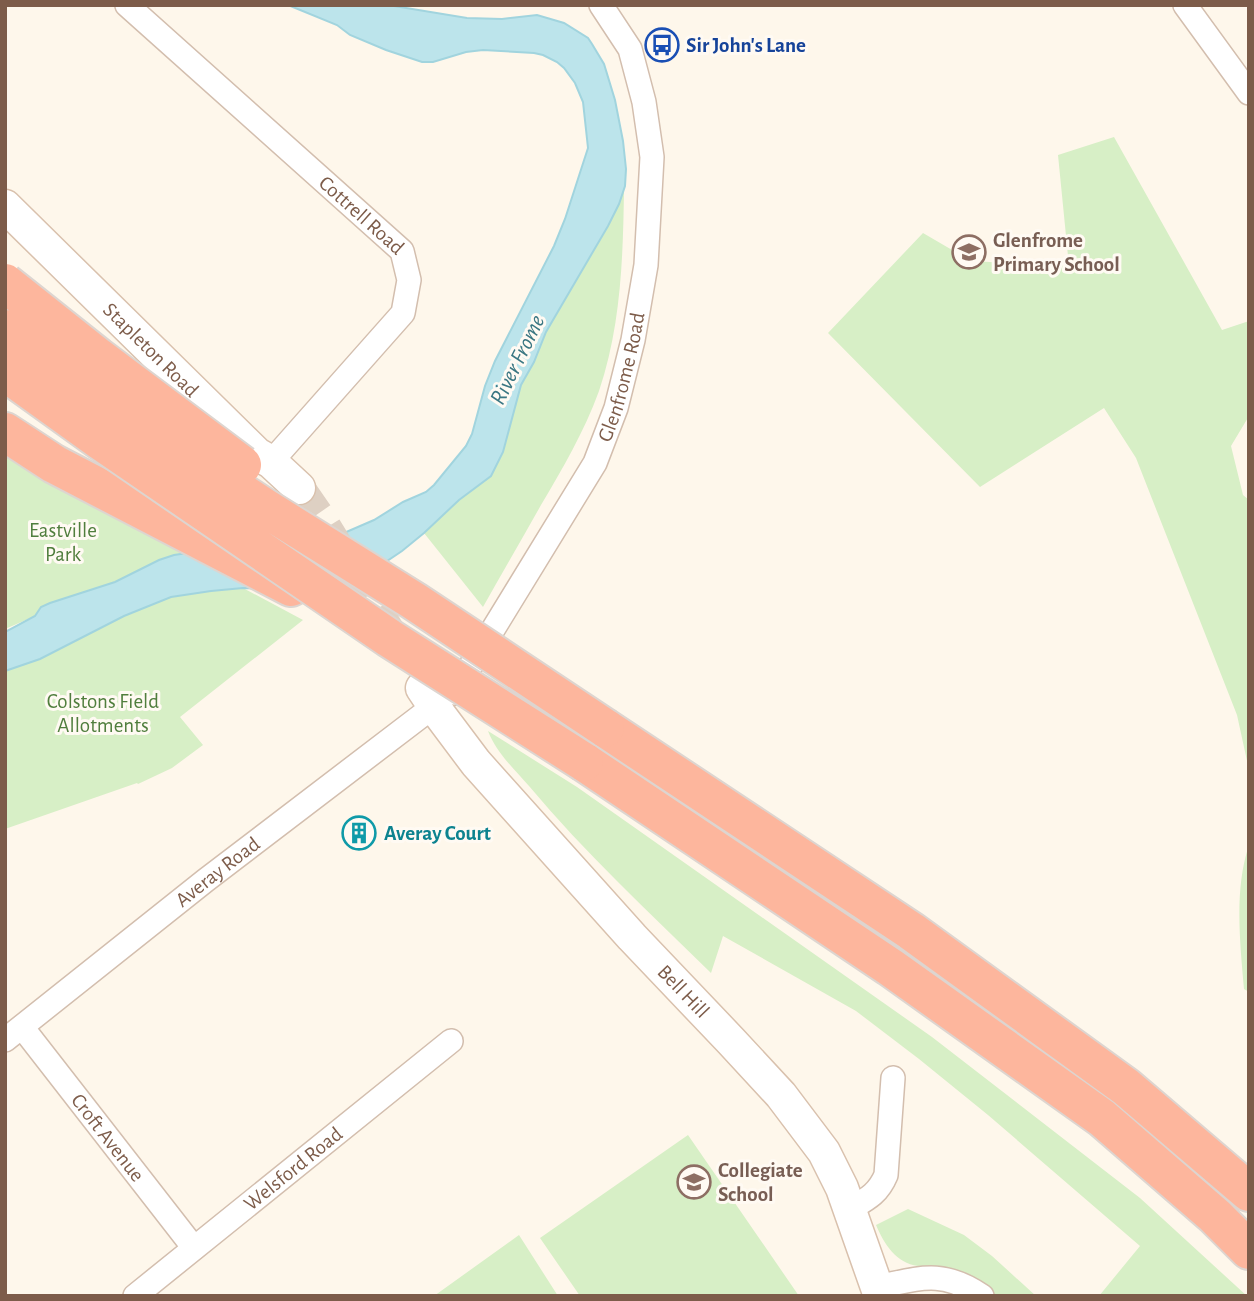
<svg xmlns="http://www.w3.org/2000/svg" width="1254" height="1301" font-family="'Alegreya Sans',sans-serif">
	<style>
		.green { fill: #d7efc6 }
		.water { fill: #bce4eb; stroke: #a1d4de; stroke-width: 2 }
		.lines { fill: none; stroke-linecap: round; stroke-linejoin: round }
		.secondary-tunnel { stroke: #ded0c3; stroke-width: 32; stroke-dasharray: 32 16; stroke-linecap: butt }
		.street-casing { stroke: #d3beae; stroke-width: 26 }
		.secondary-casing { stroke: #d9c1ad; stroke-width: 35 }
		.highway-casing { stroke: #ddd5d0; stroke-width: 42 }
		.street { stroke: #fff; stroke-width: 23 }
		.secondary { stroke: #fff; stroke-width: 32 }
		.highway { stroke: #fdb69d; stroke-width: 38 }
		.highway-bridge-casing { stroke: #ddd5d0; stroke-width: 42; stroke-linecap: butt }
		.highway-bridge { stroke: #fdb69d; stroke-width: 38 }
		.labels { text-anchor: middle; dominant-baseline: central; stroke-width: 6; stroke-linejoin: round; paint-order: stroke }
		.transit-label { font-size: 21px; font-weight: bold; fill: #164399; stroke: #fffaf3; text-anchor: start }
		.street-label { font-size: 21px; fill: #7d5c4a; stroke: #fffaf3 }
		.education-label { font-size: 21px; font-weight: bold; fill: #785e54; stroke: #fffaf3; text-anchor: start }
		.park-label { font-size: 21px; fill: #507e3d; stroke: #fffaf3 }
		.culture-label { font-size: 21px; font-weight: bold; fill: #0d838f; stroke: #fffaf3; text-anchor: start }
		.water-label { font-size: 23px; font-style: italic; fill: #3b7783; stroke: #fffaf3 }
	</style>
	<rect width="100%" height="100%" fill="#fef7eb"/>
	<path class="green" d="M1114,137L1222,330L1249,321V416L1231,446L1243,495L1249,500V770L1237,715L1136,458L1104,408L980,487L828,333L923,233L971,261L1069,266L1058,155Z
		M624,190C623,258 621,326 599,391C584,432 563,468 541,505C522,539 502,573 483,607L424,533L459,500L491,476L503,452L521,385L534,362L546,332L608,226Z
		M5,456L104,498L191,549L5,629Z
		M243,588L303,620L180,717L203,745L172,768L138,784L137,783L5,829V671L40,659L124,616L171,597L211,591Z
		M488,731L577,787L932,1037L1140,1198L1247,1296H1099L1140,1246L988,1115L919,1059L856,1011L723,936L711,973C649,912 585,853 529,786C514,769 496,752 488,731Z
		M1249,845V992L1244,989C1240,943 1234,889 1249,845Z
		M688,1135L799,1296H580L540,1238Z
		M908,1209L964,1235L992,1256L1036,1296H995C985,1285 955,1273 940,1269C933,1267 925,1268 918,1266C896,1263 884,1244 876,1225Z
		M519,1235L558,1296H434Z"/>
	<path class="water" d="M288,5H388L467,18L502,19L537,15L564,23L588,38L592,44L604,64L615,100L623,141L626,169L625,186L619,204L608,226L546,332L534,362L521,385L503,452L491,476L459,500L424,533L402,551L381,565L359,575L279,589L243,588L211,591L171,597L124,616L40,659L5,671V632L35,616L41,607L50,603L115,582L159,560L174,555L243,545L298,543L344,533L374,520L403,502L426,492L434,485L466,446L472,434L485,386L495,361L554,246L565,219L588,148L583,102L575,83L564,68L557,62L543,55L534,53L483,50L466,52L433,62H422L386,50L350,35L337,25Z"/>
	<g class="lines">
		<path class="secondary-tunnel" d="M299,488L321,520L395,641"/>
		<defs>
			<g id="street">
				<path id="s1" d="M127,5L402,251L409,280L403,313L271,462"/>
				<path d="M1185,5L1249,93"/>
				<path id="s2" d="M454,693L595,463L616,408L633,340L646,265L652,157L644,102L630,49L601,5"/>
				<path id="s3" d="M22,1027L194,1248"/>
				<path id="s4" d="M5,1040L206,880L434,706"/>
				<path d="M850,1209C867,1199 878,1194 886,1175L893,1078"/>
				<path d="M877,1287C921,1278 942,1269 982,1296"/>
				<path id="s5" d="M135,1296L451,1041"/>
			</g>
			<g id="secondary">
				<path id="s6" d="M5,206L257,454L271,462L299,488"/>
				<path id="s7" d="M422,688L440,715L476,763L632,937L731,1041L781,1095L824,1152L842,1188L880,1296"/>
			</g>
			<path id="highway" d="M5,432L54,464L291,587
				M605,728L911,931L1126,1087L1249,1192
				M584,762L890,967L1102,1118L1215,1216L1249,1250"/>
		</defs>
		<use href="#street" class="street-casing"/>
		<use href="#secondary" class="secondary-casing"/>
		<use href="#highway" class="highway-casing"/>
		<use href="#street" class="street"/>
		<use href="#secondary" class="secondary"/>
		<use href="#highway" class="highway"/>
		<defs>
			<path id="highway-bridge" d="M5,283L98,357L242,465
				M5,329L152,434L265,508L414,601L605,728
				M5,372L101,441L389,638L584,762"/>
		</defs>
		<use href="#highway-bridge" class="highway-bridge-casing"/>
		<use href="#highway-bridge" class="highway-bridge"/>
	</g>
	<defs>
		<symbol id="bus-ring" viewBox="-11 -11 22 22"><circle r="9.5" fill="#fffaf3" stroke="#1a4fb4" stroke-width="1.5"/><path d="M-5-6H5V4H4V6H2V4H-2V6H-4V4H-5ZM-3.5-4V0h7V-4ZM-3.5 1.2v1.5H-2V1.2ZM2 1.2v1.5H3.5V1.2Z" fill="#1a4fb4"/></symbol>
		<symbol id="school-ring" viewBox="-11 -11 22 22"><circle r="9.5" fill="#fffaf3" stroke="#8d6e63" stroke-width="1.5"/><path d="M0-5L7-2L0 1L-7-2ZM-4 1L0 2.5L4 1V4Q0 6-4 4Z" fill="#8d6e63"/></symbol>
		<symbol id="building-ring" viewBox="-11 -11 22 22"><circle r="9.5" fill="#fffaf3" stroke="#0f9aa8" stroke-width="1.5"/><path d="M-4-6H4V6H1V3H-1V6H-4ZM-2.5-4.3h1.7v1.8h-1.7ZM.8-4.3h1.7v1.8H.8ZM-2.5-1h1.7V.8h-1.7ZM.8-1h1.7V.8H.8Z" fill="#0f9aa8"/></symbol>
	</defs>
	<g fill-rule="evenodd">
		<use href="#bus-ring" x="643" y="26" width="38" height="38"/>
		<use href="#school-ring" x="950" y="233" width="38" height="38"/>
		<use href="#building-ring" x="340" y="814" width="38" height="38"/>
		<use href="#school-ring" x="675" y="1163" width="38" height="38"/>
	</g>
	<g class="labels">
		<g class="transit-label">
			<text x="686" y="45">Sir John's Lane</text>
		</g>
		<g class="street-label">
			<text stroke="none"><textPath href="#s1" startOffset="315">Cottrell Road</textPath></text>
			<text stroke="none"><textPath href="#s6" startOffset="205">Stapleton Road</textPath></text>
			<text stroke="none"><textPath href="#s2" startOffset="360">Glenfrome Road</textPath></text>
			<text stroke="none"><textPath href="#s4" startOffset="271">Averay Road</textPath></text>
			<text stroke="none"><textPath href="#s7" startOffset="401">Bell Hill</textPath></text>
			<text stroke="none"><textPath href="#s3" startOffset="140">Croft Avenue</textPath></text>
			<text stroke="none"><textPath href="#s5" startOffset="203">Welsford Road</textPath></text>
		</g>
		<g class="education-label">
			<text x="993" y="240">Glenfrome<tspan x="993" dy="24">Primary School</tspan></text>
			<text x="718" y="1170">Collegiate<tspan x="718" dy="24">School</tspan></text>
		</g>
		<g class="park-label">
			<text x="63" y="530">Eastville<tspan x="63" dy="24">Park</tspan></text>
			<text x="103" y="701">Colstons Field<tspan x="103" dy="24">Allotments</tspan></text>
		</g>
		<g class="culture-label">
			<text x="384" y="833">Averay Court</text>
		</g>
		<g class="water-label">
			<text transform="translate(518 360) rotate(-64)">River Frome</text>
		</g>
	</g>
	<rect width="1254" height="1301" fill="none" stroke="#7d5c4a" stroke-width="14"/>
</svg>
